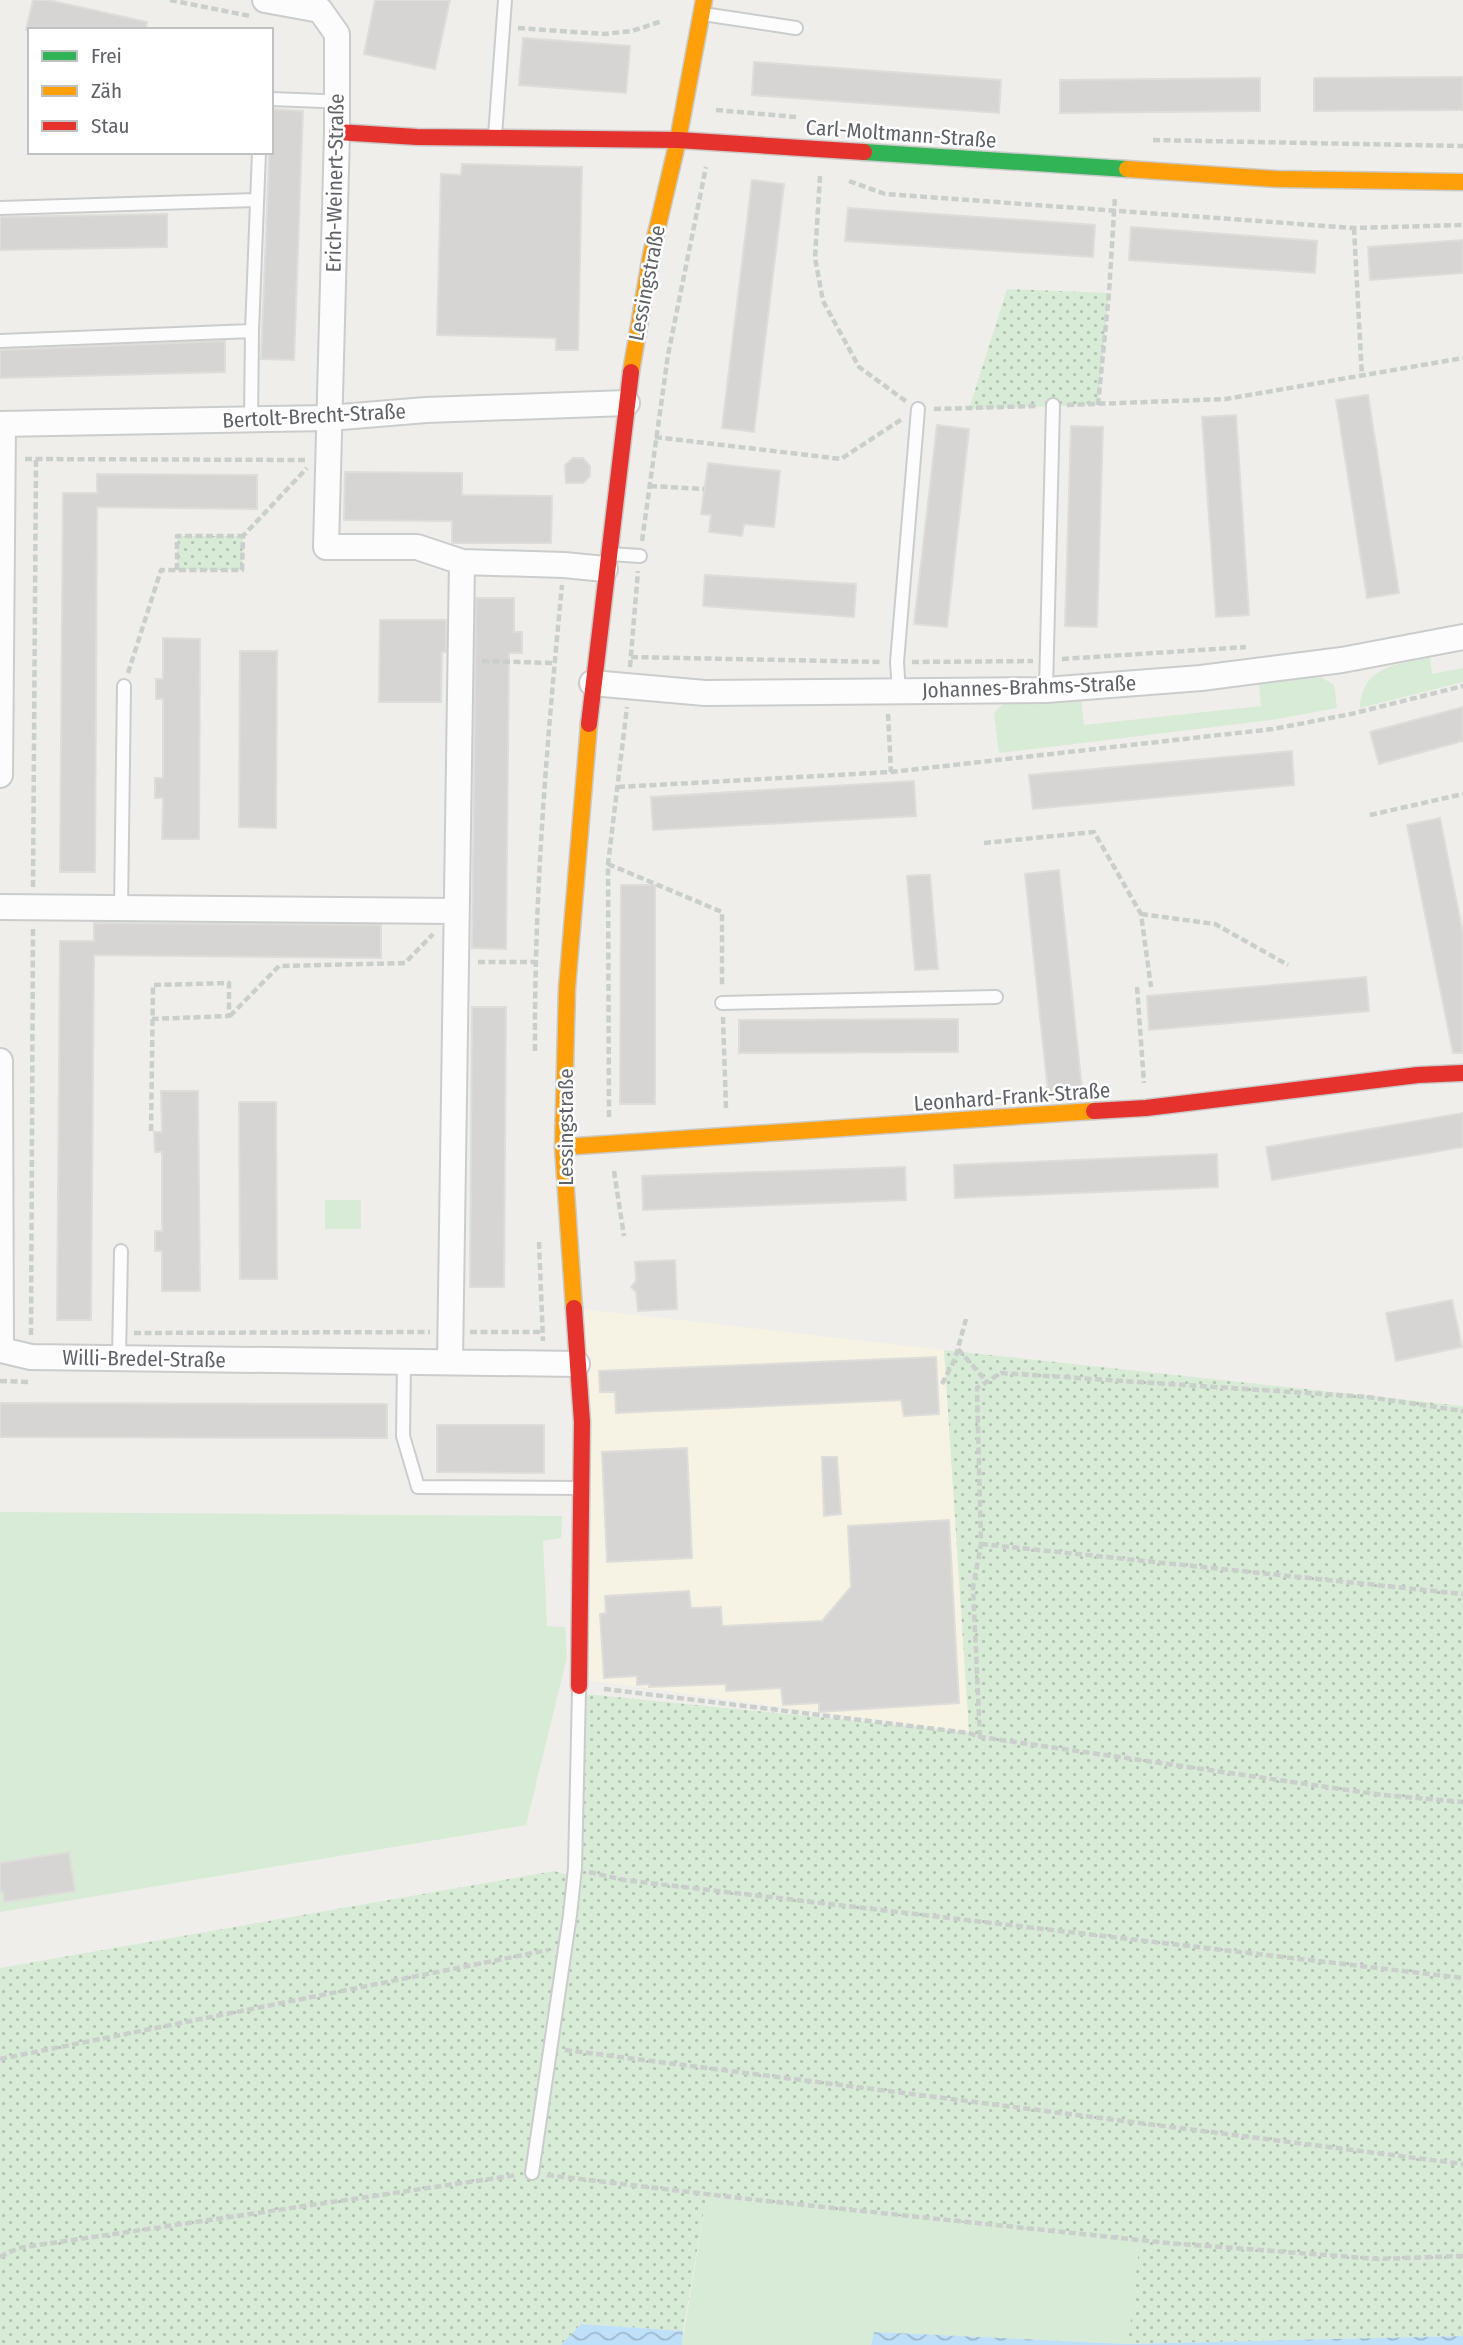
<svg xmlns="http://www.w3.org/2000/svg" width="1463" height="2345" font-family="'Fira Sans Condensed',sans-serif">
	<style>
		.commercial { fill: #f7f3e4 }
		.grass { fill: #d8ebd6 }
		.park { fill: url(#park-dots) }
		.water { fill: url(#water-waves) }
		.building { fill: #d6d5d3; stroke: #deddd9; stroke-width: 2 }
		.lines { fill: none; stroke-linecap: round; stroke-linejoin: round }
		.lane-casing { stroke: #cbcccc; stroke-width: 16 }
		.street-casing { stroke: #cbcccc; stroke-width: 28 }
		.fast-casing { stroke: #cacacb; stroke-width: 19 }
		.slow-casing { stroke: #cacacb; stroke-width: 19 }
		.jam-casing { stroke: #cacacb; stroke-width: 19 }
		.path { stroke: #cacfcc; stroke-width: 4.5; stroke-dasharray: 7 3.5; stroke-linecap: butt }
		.lane { stroke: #fdfcfc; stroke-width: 12 }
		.street { stroke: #fdfcfc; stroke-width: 24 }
		.fast { stroke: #30b455; stroke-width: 16 }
		.slow { stroke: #ff9f0a; stroke-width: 16 }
		.jam { stroke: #e5322d; stroke-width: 16 }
		.labels { text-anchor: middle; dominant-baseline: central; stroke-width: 5; stroke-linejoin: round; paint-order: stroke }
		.street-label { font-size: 21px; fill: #5f6368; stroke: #fff }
	</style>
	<defs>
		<pattern id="park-dots" width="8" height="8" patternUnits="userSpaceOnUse" patternTransform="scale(1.75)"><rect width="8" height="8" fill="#d8ebd6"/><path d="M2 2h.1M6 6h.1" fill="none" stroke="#b2c2b1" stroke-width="1.8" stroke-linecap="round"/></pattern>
		<pattern id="water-waves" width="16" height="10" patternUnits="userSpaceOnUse" patternTransform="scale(1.75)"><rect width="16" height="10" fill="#bfe0f9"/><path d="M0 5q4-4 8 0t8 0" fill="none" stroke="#9eb9cd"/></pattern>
	</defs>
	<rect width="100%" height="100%" fill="#efeeea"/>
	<path class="commercial" d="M573,1308L944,1350L969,1733L587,1680Z"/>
	<path class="grass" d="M1430,657L1432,674L1463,668V682L1360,708C1362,666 1396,665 1430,657Z
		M1321,677L1334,685L1337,708L1271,720L999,753L994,713L1007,700L1081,698L1084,725L1261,706L1259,684Z
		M325,1200H361V1229H325Z
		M0,1512L562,1516L561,1538L543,1541L547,1626L565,1627L567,1657L526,1825L0,1912Z
		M707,2193L756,2202L1141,2240L1128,2344L874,2332L871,2345H682Z"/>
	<path class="park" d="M1007,289L1109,293L1098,405L969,409Z
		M177,536H243L242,570H177Z
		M944,1350L1463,1406V2336L1128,2344L1140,2240L756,2202L707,2193L683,2331L581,2324L561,2345H0V1968L554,1871L582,1879L585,1694L969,1732Z"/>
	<path class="water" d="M581,2324L683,2331L682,2345H561Z
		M874,2332L1128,2344L1463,2336V2345H871Z"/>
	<path class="building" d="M33,0H48L147,22L146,30H26Z
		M375,0H450L435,69L364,54Z
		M523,38L630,46L626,93L519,85Z
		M754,62L1001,80L999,113L752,95Z
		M1463,77V110L1314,111V78Z
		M1260,78V111L1060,113V80Z
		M271,109L303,111L294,360L261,359Z
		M462,164L582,167L578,350H556V338L437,335L441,174L461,175Z
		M752,180L784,184L754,432L722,428Z
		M848,208L1095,225L1093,257L845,241Z
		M167,214V247L0,250V217Z
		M1131,227L1317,241L1315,273L1129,260Z
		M1463,240V273L1370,280L1368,247Z
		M225,341V372L0,378V350Z
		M1368,395L1399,593L1367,598L1336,400Z
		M1236,415L1249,615L1216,617L1202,417Z
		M937,425L969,429L947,627L914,624Z
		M1071,426L1103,427L1097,627L1065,626Z
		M573,458H583L590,466V476L583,483H566L565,465Z
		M708,463L780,471L774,527L744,524L742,536L709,532L711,515L701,514Z
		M345,472L462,473V495L552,496L551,543H452V521L344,520Z
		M97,474L257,475V509L97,507L95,872H60L63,493H97Z
		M705,575L856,584L854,617L703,606Z
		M476,598H514V632H522V653H509L506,949L472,948Z
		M380,620H446V652H442L441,702H379Z
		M163,638L200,639L199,839H162L163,798H155V778H163V699H156V679H163Z
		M240,651H277L276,828L239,827Z
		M1463,707V741L1379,764L1370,732Z
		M1292,751L1294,785L1033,809L1029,775Z
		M914,781L916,816L653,830L651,797Z
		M1440,818L1463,934V1053H1453L1407,825Z
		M1059,870L1082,1089L1048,1092L1025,874Z
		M921,875H930L938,969L915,970L907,876Z
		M621,885H655V1104H620Z
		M94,923L381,925V958L94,955L91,1320H57L60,941H94Z
		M1366,977L1369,1011L1149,1030L1147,996Z
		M472,1007H506L504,1287H470Z
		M958,1019V1052L739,1053V1020Z
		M161,1091H198L200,1291H162V1251H155V1231H162V1152H155L154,1132H162Z
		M239,1102H276L277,1279H240Z
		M1463,1113V1147L1272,1180L1266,1147Z
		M1217,1154L1218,1187L955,1198L954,1165Z
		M905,1167L906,1200L643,1210L642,1176Z
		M675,1260L677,1309L638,1311L636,1292L631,1287L636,1281L635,1262Z
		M1452,1300L1462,1347L1396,1361L1386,1313Z
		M936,1357L939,1414L904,1416L901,1400L616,1413L615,1392H600L599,1371Z
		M0,1403L387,1404V1438L0,1437Z
		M437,1425H544V1473L437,1472Z
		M687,1448L692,1558L607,1562L602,1452Z
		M822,1457H837L841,1514L824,1516Z
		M949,1520L959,1703L819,1712V1703L783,1705L781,1688L726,1691V1684L649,1687V1684L637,1685V1676L604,1678L600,1614L606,1613L605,1596L689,1591L691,1608L721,1607L722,1626L822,1621L851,1587L848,1526Z
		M69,1852L75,1891L4,1902L3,1892H0V1863Z"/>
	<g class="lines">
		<defs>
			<path id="lane" d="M703,14L796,28
				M271,99L323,101
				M495,136L505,0
				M0,208L257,200
				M0,341L252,331
				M251,420L252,331L259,152
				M610,554L640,556
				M1046,690L1053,405
				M899,693L897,662L918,409
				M121,909L124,686
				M722,1003L996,997
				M119,1358L121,1251
				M404,1362L403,1436L418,1487L581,1488
				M532,2173L570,1915L575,1868L579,1690"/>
			<path id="street" d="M265,0L320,10L337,34V132L326,547H417L462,562
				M0,424L329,418L426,410L627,403
				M592,683L705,693L1046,690L1201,678L1342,660L1463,637
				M0,775L3,424
				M0,907L456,911
				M0,1061L1,1350
				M1,1350L31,1357L577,1364
				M450,1362L462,562L564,565L605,569"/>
			<path id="fast" d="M864,152L1127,169"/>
			<path id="slow" d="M1127,169L1277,179L1463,182
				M631,372L651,255L678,140L704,0
				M563,1147L1094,1111
				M574,1308L563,1147L567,988L589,724"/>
			<path id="jam" d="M337,132L417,137L678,140L864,152
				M589,724L631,372
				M1094,1111L1146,1108L1418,1075L1463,1073
				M574,1308L582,1422L579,1686"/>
		</defs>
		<use href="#lane" class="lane-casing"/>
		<use href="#street" class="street-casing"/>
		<use href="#fast" class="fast-casing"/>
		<use href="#slow" class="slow-casing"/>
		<use href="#jam" class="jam-casing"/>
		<path class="path" d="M170,0L250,16
			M518,28L604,34L632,31L662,21
			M716,110L796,117
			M1153,140L1463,146
			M820,176L815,258L823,301L859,367L907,402
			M849,181L885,194L1354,228L1463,225
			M1354,228L1362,377
			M1067,405L1226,399L1463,358
			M1098,405L1109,293L1115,196
			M934,409L1037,406
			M655,437L841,459L902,419
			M25,459L307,460
			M650,486L704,489
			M642,541L668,355L706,167
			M177,570V536H243
			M631,657L882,662
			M1062,659L1246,647
			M482,661L555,663
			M912,662L1033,661
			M630,667L638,571
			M128,673L161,570H242L243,536L307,468
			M888,714L891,772
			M618,787L891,772L1273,729L1351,714L1463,686
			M1370,815L1463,794
			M984,843L1094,832L1141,914L1151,987
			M608,864L722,912V987
			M33,887L36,459
			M1141,914L1215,924L1288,965
			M478,962H535
			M1137,987L1144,1083
			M230,1016L279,966L405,963L433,934
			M723,1017L726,1109
			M535,1051C534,896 547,740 562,585
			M609,1117L608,864L627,707
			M151,1131L153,985L229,983V1016L152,1019
			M614,1171L624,1236
			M539,1242L543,1341
			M470,1332H543
			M134,1333L430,1332
			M31,1335L33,928
			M958,1349L987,1382
			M0,1381L29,1382
			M942,1384L955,1359L966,1319
			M981,1544L1463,1594
			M604,1689L969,1733L980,1737L1383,1795L1463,1802
			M980,1737L973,1588L981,1544L977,1388L1001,1373L1368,1397L1463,1411
			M589,1872L624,1880L1463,1978
			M565,2050L1463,2164
			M0,2059L548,1950
			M547,2175L757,2200L1168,2243L1379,2259L1463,2256
			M0,2257L18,2248L517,2175"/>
		<use href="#lane" class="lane"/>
		<use href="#street" class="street"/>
		<use href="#fast" class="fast"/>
		<use href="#slow" class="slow"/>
		<use href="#jam" class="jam"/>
	</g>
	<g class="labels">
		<g class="street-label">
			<text transform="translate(901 134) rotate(4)">Carl-Moltmann-Straße</text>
			<text transform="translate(335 183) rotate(-89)">Erich-Weinert-Straße</text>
			<text transform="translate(647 283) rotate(-79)">Lessingstraße</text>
			<text transform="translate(314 416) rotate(-3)">Bertolt-Brecht-Straße</text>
			<text transform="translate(1029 687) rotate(-2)">Johannes-Brahms-Straße</text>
			<text transform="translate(1012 1097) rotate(-4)">Leonhard-Frank-Straße</text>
			<text transform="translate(566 1127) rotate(-90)">Lessingstraße</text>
			<text transform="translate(144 1359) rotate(1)">Willi-Bredel-Straße</text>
		</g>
	</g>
	<rect x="28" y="28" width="245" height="126" fill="#ffffff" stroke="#bfc1c3" stroke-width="2"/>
	<rect x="42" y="51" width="35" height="10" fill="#30b455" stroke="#bfc1c3" stroke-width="2"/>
	<text x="91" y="63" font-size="21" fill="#5f6368">Frei</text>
	<rect x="42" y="86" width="35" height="10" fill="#ff9f0a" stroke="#bfc1c3" stroke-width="2"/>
	<text x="91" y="98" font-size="21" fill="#5f6368">Zäh</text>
	<rect x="42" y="121" width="35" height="10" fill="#e5322d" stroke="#bfc1c3" stroke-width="2"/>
	<text x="91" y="133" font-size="21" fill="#5f6368">Stau</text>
</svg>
